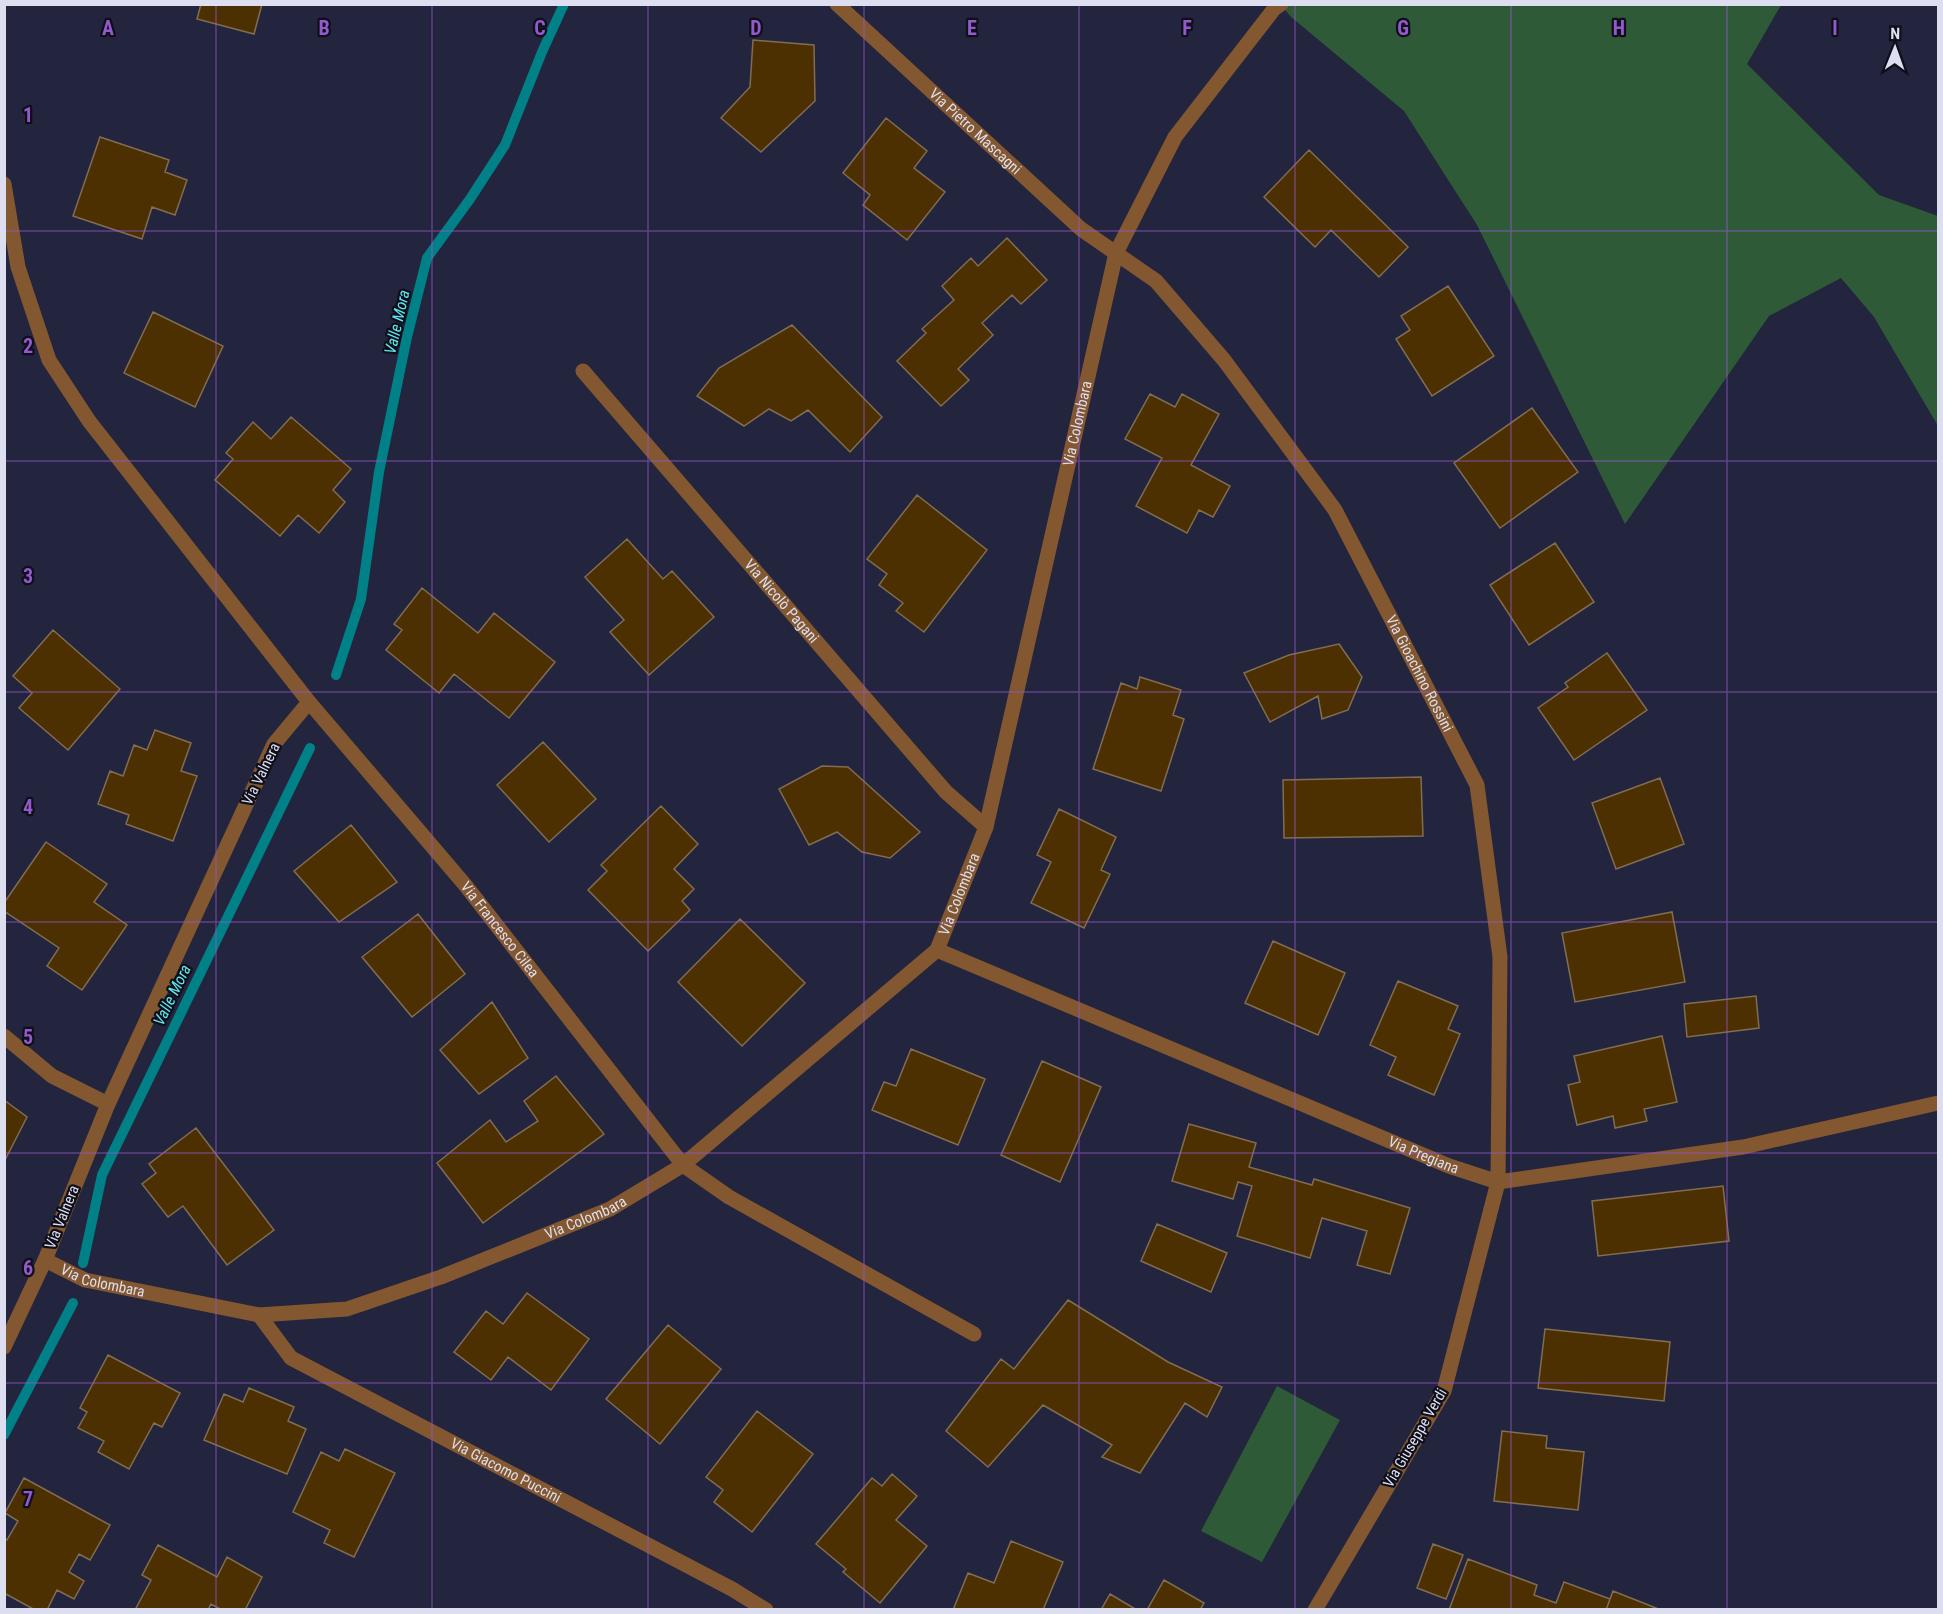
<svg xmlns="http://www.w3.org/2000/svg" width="1943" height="1614" font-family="'Roboto Condensed',sans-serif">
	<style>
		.green { fill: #2e5a37 }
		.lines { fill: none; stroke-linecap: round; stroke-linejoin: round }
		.stream { stroke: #008087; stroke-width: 10 }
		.building { fill: #4c3001; stroke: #816d53; stroke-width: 1.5 }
		.service { stroke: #835830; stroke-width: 15 }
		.minor { stroke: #835830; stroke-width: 15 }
		.tertiary { stroke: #835830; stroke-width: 15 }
		.grid { fill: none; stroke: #9459cb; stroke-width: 1.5; stroke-opacity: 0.55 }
		.labels { text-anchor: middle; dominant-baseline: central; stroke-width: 4.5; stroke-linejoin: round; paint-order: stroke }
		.street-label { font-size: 15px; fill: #dddff0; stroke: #0e0f1a }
		.water-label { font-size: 16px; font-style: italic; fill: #60e8f0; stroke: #0e0f1a }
		.grid-label { font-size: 20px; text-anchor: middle; font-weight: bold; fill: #9459cb; stroke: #0e0f1a; stroke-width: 4.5; stroke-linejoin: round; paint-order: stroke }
	</style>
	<rect width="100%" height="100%" fill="#23243d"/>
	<path class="green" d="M1281,5H1781L1747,64L1879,195L1938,216V426L1874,317L1841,278L1769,316L1625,524L1477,225L1404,111L1291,17Z
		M1277,1386L1340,1420L1262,1562L1201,1531Z"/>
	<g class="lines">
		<path class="stream" d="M336,675L361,599L379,472L407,337L427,258L470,199L505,145L542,52L564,4
			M83,1263L102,1175L310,748
			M4,1435L73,1303"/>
	</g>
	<path class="building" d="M201,4H262L254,34L197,19Z
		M753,40L814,45L815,101L761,152L721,118L750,87Z
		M886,118L927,151L914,168L945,192L907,240L863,205L870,195L843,173Z
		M100,137L169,160L165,172L187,180L175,215L152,207L142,239L73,216Z
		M1309,150L1408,247L1379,277L1331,230L1315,247L1264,197Z
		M1007,238L1047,280L1021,304L1012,295L982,323L993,335L958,369L969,380L941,406L897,361L926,333L922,329L954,300L942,286L971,258L978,266Z
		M1448,286L1494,356L1432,396L1396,339L1410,330L1401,316Z
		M153,312L223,346L195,407L124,373Z
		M792,325L882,417L850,452L808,410L791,421L769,409L744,426L697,396L719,368Z
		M1150,394L1175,407L1182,394L1219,414L1191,465L1230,486L1213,517L1199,510L1187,533L1136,506L1162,458L1125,439Z
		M1532,408L1578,472L1500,528L1454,463Z
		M291,417L351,469L333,490L345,502L319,533L298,515L280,536L215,480L233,459L226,453L253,422L271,439Z
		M917,495L987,550L924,632L896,611L903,603L879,585L887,574L867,559Z
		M627,539L663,579L672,571L714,617L649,675L610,632L624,620L585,577Z
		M1555,543L1594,602L1529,645L1490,585Z
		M422,588L478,633L494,613L555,662L509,718L454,674L439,693L386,650L402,630L394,624Z
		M53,630L120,689L68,750L19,708L32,693L13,676Z
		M1339,644L1362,677L1348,710L1322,719L1318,696L1270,722L1244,673L1289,655Z
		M1607,653L1647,710L1574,760L1538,708L1568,687L1565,683Z
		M1140,677L1181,690L1173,715L1184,719L1161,791L1093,769L1121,683L1137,689Z
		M155,730L191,743L181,771L197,776L173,841L126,824L129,815L98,804L110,771L123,776L134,745L147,750Z
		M543,742L596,799L549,842L497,785Z
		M822,766L848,767L920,832L890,858L862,852L837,832L809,845L779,789Z
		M1421,777L1423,836L1284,838L1283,780Z
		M1660,778L1684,844L1616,869L1592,803Z
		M661,806L698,844L674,869L694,889L682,901L690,910L648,951L588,890L607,871L601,865Z
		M1059,809L1116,837L1101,870L1110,874L1084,928L1031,903L1051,862L1037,855Z
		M351,825L397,882L339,922L294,871Z
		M46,842L107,884L94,902L127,925L82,990L47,966L59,948L4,911V903Z
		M1672,912L1685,982L1575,1002L1562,933Z
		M418,914L465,974L412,1017L362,957Z
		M740,919L805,983L742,1046L678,982Z
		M1273,941L1345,973L1318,1035L1245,1003Z
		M1398,981L1458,1006L1448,1029L1460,1034L1434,1095L1388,1075L1396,1057L1370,1045Z
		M1756,996L1759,1028L1687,1037L1684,1004Z
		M492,1002L528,1058L479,1094L440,1050Z
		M1662,1036L1677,1102L1644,1109L1647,1121L1615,1128L1613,1116L1577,1125L1568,1085L1580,1082L1574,1056Z
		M911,1049L985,1079L958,1145L872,1110L884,1082L896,1086Z
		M1042,1061L1101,1087L1060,1182L1001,1155Z
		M556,1076L604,1134L483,1223L437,1163L490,1120L506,1142L538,1121L524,1101Z
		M4,1100L27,1117L4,1162Z
		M1189,1124L1256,1143L1249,1167L1312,1185L1314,1179L1410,1208L1390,1274L1357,1265L1367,1231L1322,1218L1310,1258L1237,1236L1252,1186L1238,1182L1233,1199L1172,1181Z
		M196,1128L274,1230L227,1265L183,1206L168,1217L142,1184L156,1173L149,1164Z
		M1723,1186L1729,1241L1598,1256L1592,1201Z
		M1157,1224L1227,1253L1211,1292L1141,1261Z
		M527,1293L589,1339L551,1390L508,1357L491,1380L454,1352L486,1311L503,1324Z
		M1068,1300L1168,1362L1222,1387L1207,1417L1185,1403L1140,1473L1102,1457L1112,1445L1043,1405L988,1467L946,1431L1001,1359L1014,1369Z
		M668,1325L721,1369L660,1444L606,1399Z
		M1545,1329L1670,1342L1664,1401L1538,1388Z
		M108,1355L180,1393L162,1427L154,1423L129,1469L98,1452L104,1441L78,1428L87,1412L80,1408Z
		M249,1388L294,1407L288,1421L306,1429L287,1474L204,1440L224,1394L243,1402Z
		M757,1411L813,1454L752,1532L714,1502L723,1490L706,1477Z
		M1502,1431L1547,1436L1546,1448L1584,1452L1578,1510L1494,1501Z
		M345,1449L395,1473L354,1557L324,1543L330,1530L293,1512L321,1452L339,1461Z
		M892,1474L917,1496L896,1520L927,1546L880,1603L843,1572L846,1569L816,1544L872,1478L882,1486Z
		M24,1478L110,1525L90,1560L79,1554L69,1572L84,1581L74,1599L57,1590L47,1610H35L4,1593V1538L7,1540L18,1521L5,1513Z
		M1011,1541L1063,1562L1043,1610H953L968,1573L994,1583Z
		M1433,1544L1463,1555L1446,1599L1417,1588Z
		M158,1545L217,1577L227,1557L262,1577L245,1610H222L211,1604L208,1610H135L151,1580L142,1575Z
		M1468,1559L1537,1585L1534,1595L1556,1603L1564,1582L1610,1599L1606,1610H1449Z
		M1164,1580L1204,1603L1200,1610H1147Z
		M1613,1591L1661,1610H1606Z
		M1110,1594L1137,1610H1101Z"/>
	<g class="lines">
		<path class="service" d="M683,1165L729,1197L974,1334"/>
		<g class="minor">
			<path id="s1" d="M837,4L1081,229L1156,281L1224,360L1335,510L1477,785L1500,957L1498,1182L1444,1391L1315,1610"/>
			<path id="s2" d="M583,371L946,792L986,827"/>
			<path id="s3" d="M309,702L466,886L683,1165"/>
			<path id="s4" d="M937,950L1449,1166L1498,1182L1743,1147L1938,1103"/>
			<path d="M4,1036L52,1076L108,1104"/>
			<path id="s5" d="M45,1260L85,1280L259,1315L347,1309L441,1277L610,1209L683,1165L937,950L986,827L1116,253L1175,137L1274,9L1281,4"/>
			<path id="s6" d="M259,1315L291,1358L732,1589L766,1610"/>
		</g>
		<path class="tertiary" d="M4,184L18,267L49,360L89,421L309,702L274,744L108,1104L45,1260L4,1347"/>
	</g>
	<path class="grid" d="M216,4V1610M432,4V1610M648,4V1610M864,4V1610M1079,4V1610M1295,4V1610M1511,4V1610M1727,4V1610M4,231H1938M4,461H1938M4,692H1938M4,922H1938M4,1153H1938M4,1383H1938"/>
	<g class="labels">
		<g class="street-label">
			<text stroke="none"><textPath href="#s1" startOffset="188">Via Pietro Mascagni</textPath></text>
			<text stroke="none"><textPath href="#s5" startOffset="1556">Via Colombara</textPath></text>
			<text stroke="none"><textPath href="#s2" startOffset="304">Via Nicolò Pagani</textPath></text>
			<text stroke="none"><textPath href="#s1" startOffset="898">Via Gioachino Rossini</textPath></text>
			<text transform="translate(261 774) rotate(-64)">Via Valnera</text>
			<text stroke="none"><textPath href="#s5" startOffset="1070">Via Colombara</textPath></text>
			<text stroke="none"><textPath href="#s3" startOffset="297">Via Francesco Cilea</textPath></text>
			<text stroke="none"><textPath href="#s4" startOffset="528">Via Pregiana</textPath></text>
			<text transform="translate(62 1217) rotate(-68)">Via Valnera</text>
			<text stroke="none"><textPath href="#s5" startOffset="566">Via Colombara</textPath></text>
			<text stroke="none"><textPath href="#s5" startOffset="62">Via Colombara</textPath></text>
			<text transform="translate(1415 1438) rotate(-60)">Via Giuseppe Verdi</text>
			<text stroke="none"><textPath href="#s6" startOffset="296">Via Giacomo Puccini</textPath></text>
		</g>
		<g class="water-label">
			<text transform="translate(397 322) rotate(-77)">Valle Mora</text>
			<text transform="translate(172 995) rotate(-64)">Valle Mora</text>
		</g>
	</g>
	<g class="grid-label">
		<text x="108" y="35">A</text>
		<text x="324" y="35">B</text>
		<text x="540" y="35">C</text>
		<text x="756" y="35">D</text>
		<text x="972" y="35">E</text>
		<text x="1187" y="35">F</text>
		<text x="1403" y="35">G</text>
		<text x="1619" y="35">H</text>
		<text x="1835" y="35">I</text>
		<text x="28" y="122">1</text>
		<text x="28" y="353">2</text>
		<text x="28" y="583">3</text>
		<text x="28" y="814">4</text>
		<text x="28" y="1044">5</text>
		<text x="28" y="1275">6</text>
		<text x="28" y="1506">7</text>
	</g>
	<rect width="1943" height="1614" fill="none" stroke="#dddff0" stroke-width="12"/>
	<g transform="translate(1895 48) rotate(1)" stroke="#0e0f1a" stroke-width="4.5" paint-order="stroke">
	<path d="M0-4.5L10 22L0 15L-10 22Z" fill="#dddff0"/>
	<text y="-9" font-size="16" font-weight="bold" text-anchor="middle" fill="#dddff0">N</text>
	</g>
</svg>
